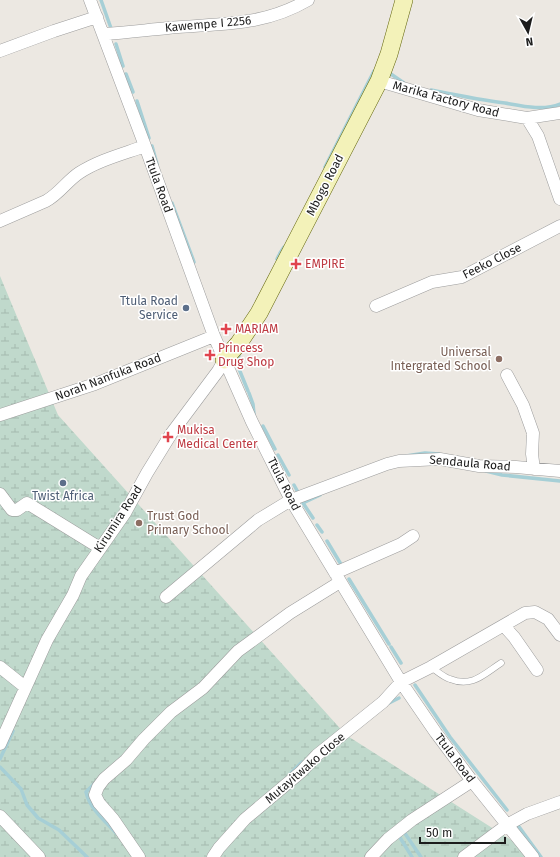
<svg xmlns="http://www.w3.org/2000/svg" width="560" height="857" font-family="'Fira Sans',sans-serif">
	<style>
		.wetland { fill: url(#wetland-marsh) }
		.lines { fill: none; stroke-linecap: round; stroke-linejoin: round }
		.stream { stroke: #a6cfd6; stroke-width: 3.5 }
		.lane-casing { stroke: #9d9d9d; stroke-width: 7 }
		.street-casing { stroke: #9d9d9d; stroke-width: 13 }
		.secondary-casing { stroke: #64670e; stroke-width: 18 }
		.lane { stroke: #fff; stroke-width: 6 }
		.street { stroke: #fff; stroke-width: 12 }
		.secondary { stroke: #f3f2b9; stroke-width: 17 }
		.health-dot { fill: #e0444e; stroke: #fff; stroke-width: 1.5 }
		.service-dot { fill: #5c6f8a; stroke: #fff; stroke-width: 1.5 }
		.education-dot { fill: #8d6e63; stroke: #fff; stroke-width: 1.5 }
		.labels { text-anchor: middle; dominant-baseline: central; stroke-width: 3; stroke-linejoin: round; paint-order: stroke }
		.street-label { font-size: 12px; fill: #1c1c1c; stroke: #fff }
		.health-label { font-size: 12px; fill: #be3a42; stroke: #fff; text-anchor: start }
		.service-label { font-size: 12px; fill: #4e5e75; stroke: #fff; text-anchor: end }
		.education-label { font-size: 12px; fill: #785e54; stroke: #fff; text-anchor: end }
	</style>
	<defs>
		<pattern id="wetland-marsh" width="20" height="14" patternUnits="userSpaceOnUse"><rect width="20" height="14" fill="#c0d9cc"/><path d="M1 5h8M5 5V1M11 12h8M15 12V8" fill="none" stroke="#a4baaf"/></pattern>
	</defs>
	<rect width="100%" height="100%" fill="#ece8e2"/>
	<path class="wetland" d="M0,276L58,415L346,735L538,857H0Z"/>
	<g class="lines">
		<path class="stream" d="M101,0L112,31
			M116,44L123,66
			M388,72L404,83
			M126,74L133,92
			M431,90C456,95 480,100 505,103C522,106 543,111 560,104
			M137,101L149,138
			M152,146L157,164
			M325,167L374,71
			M172,203L194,262
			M280,253L284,247
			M277,259L279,255
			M239,355L237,364L248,391
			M249,393L253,404L254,414
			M263,426L275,449
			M278,455L289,475
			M406,456L425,453L439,454
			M486,471L502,475L560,481
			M294,485L299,494
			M313,518L303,503L320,495
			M317,525L322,532
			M327,541L342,566
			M349,579L389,644
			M391,647L401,663
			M415,685L450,737L507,810
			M389,703L399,698
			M0,759L13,731
			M0,767L21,789L27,805L38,818L59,830L87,857
			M291,773L302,762
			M95,783L86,792C90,809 104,820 116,833
			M519,823L517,824L541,857
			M404,832L421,857
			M399,836L412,857"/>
		<defs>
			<path id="lane" d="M431,667C437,671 443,677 450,679C472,688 484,674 501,663"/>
			<path id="street" d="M90,0L145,146L214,336L252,422L291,500L401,682L436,733L472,781L533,857
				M104,34C125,33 146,30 168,28C219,23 262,27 308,0
				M0,51L54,31L97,17
				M379,81L478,110L527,118L560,113
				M527,118L538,136L560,199
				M0,221L46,201C59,194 67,181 79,173C99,160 123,154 145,146
				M376,306L432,282L462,277L560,226
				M507,375L523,405L533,433L532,454L534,469
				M0,415L95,384L214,336
				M0,494L12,510H17L27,503L100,548
				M335,573L401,544L413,536
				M166,597L258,520L291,500L387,464L399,461L440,459L479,466L516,467L560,471
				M504,626L514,637L537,670
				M0,667L25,687
				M0,744L47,640L73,595L81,576L125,513L147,473L171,434L218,371L224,360
				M0,816L39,857
				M139,857L113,819L99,803L95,795L98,787L104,779L126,760L144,739L171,712L203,688L238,651L290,613L340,582
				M213,857L219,848L245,819L301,772L317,755L383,702L401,682L431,667L525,613L535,612L548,619L560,635
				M371,857L388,839L412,820L472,781
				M464,857L507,825L527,814L560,802"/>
			<path id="secondary" d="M224,360L239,343L259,313L379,81L389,54L404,0"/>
		</defs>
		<use href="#lane" class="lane-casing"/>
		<use href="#street" class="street-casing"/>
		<use href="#secondary" class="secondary-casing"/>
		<use href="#lane" class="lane"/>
		<use href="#street" class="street"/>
		<use href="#secondary" class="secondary"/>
	</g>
	<g class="health-dot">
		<path d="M294 258h4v4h4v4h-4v4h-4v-4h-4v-4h4z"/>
		<path d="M224 323h4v4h4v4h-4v4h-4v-4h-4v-4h4z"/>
		<path d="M208 349h4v4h4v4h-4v4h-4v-4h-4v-4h4z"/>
		<path d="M166 431h4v4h4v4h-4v4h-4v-4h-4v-4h4z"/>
	</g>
	<g class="service-dot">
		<circle cx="186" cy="308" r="4"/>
		<circle cx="63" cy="483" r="4"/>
	</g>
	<g class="education-dot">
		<circle cx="499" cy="359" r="4"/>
		<circle cx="139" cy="523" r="4"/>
	</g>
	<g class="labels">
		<g class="street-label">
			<text transform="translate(208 24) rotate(-5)">Kawempe I 2256</text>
			<text transform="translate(446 99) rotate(15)">Marika Factory Road</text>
			<text transform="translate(159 185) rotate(70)">Ttula Road</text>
			<text transform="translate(325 185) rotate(-63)">Mbogo Road</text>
			<text transform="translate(492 261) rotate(-27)">Feeko Close</text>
			<text transform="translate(108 377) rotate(-21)">Norah Nanfuka Road</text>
			<text transform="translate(470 463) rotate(5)">Sendaula Road</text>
			<text transform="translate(284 484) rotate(63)">Ttula Road</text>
			<text transform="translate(118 519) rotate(-57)">Kirumira Road</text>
			<text transform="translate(455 758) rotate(53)">Ttula Road</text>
			<text transform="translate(305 768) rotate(-41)">Mutayitwako Close</text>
		</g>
		<g class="health-label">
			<text x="305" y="264">EMPIRE</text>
			<text x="235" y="329">MARIAM</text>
			<text x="218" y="348">Princess<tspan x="218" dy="14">Drug Shop</tspan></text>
			<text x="177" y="430">Mukisa<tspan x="177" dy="14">Medical Center</tspan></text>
		</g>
		<g class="service-label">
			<text x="178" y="301">Ttula Road<tspan x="178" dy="14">Service</tspan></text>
			<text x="63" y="496" text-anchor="middle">Twist Africa</text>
		</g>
		<g class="education-label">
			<text x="491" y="352">Universal<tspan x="491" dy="14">Intergrated School</tspan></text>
			<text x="147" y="516" text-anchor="start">Trust God<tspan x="147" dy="14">Primary School</tspan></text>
		</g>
	</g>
	<g transform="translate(528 32) rotate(172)" stroke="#ffffff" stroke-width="3" paint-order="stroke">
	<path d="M0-3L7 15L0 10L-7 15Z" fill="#1c1c1c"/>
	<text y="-6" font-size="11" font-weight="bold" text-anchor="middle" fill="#1c1c1c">N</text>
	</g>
	<path d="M420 837v6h85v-6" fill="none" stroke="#1c1c1c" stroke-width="2"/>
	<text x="426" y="837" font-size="12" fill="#1c1c1c" stroke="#ffffff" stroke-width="3" paint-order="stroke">50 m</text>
</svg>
